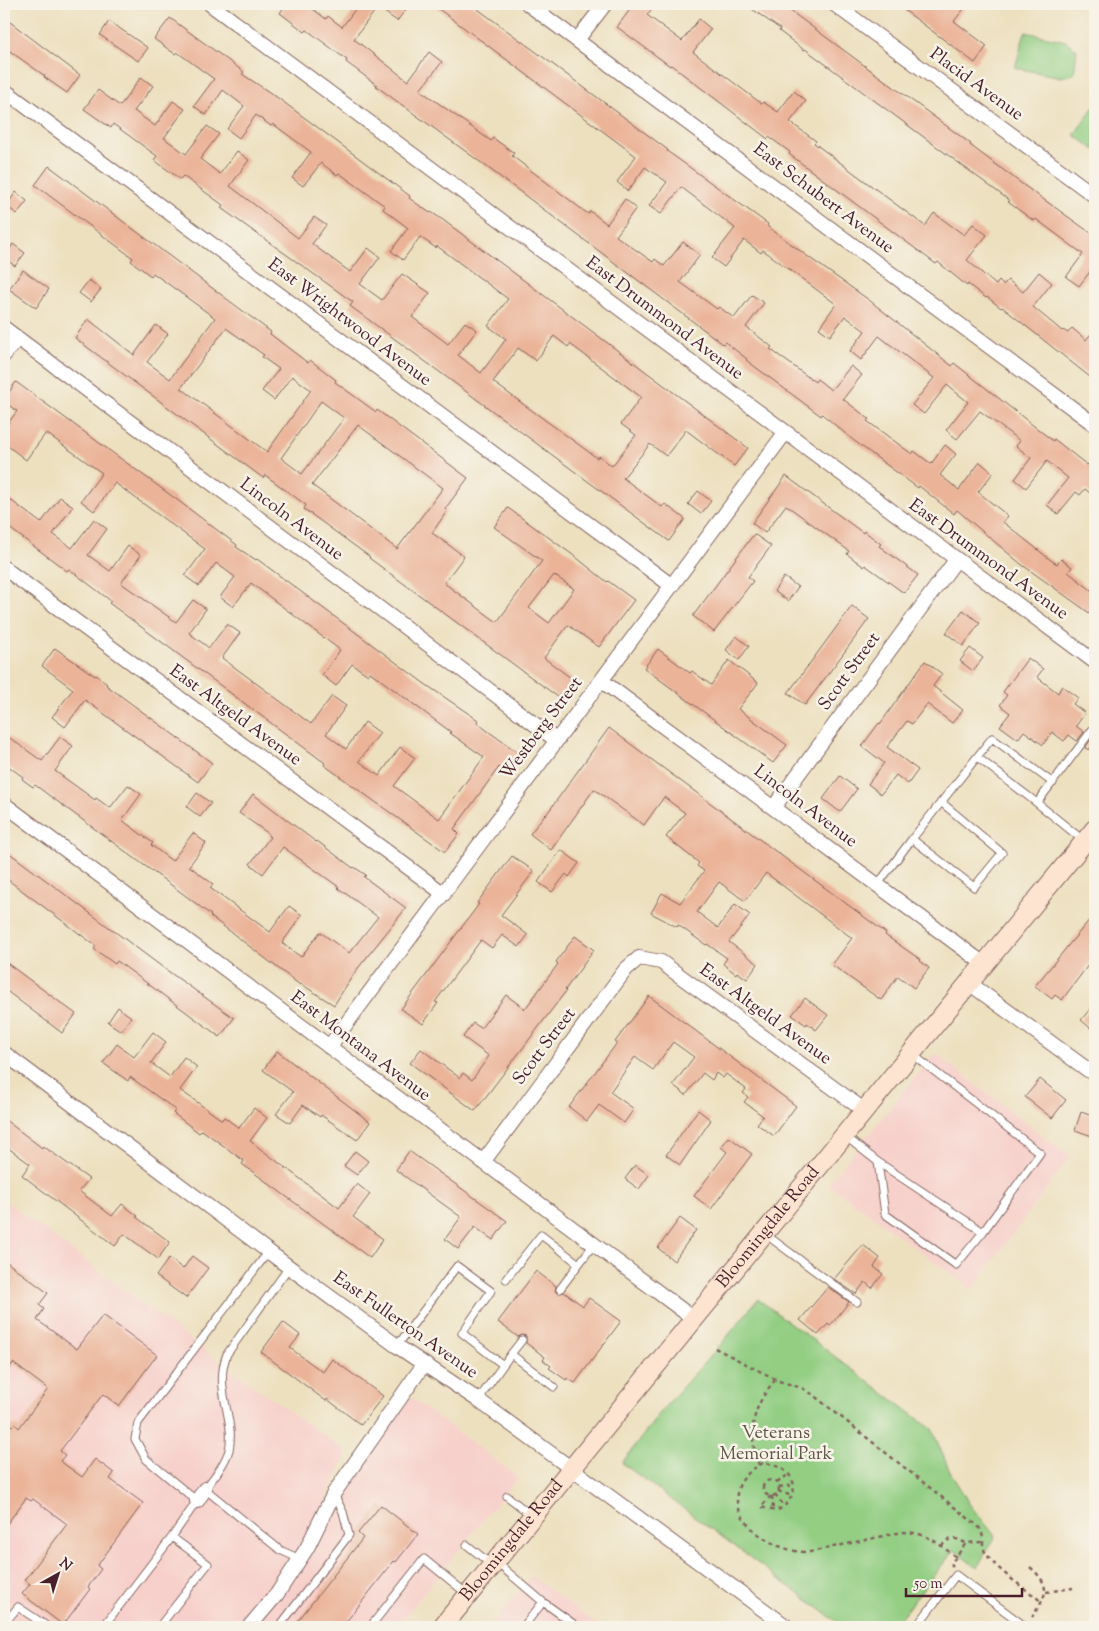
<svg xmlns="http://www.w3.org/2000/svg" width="1099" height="1631" font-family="'Sorts Mill Goudy',serif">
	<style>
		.built { fill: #f7d0cb }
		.green { fill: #93ce83; stroke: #6e7657 }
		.building { fill: #ebb499; fill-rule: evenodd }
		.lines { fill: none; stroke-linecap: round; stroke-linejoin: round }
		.lane-casing { stroke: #83635f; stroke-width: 9 }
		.street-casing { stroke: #83635f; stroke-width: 16 }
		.secondary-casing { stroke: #83635f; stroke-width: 21 }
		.path { stroke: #83635f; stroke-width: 2.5; stroke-dasharray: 4 4; stroke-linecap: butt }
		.lane { stroke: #fff; stroke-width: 7 }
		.street { stroke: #fff; stroke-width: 14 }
		.secondary { stroke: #fde4d0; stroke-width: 19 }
		.labels { text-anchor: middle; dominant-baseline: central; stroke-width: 5; stroke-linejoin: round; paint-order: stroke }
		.street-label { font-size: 18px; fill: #4a1f2b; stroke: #f7f3e8 }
		.park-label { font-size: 18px; fill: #605445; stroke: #f7f3e8 }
	</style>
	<rect width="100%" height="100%" fill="#f7f3e8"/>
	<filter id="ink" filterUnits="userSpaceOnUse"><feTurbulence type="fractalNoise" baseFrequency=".02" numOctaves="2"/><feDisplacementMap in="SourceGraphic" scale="10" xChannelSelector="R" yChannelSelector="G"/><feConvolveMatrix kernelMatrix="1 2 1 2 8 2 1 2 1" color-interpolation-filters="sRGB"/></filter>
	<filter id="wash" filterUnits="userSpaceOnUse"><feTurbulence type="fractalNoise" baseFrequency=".0096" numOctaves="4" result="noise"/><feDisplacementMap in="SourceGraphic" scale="20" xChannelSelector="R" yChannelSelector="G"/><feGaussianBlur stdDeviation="1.12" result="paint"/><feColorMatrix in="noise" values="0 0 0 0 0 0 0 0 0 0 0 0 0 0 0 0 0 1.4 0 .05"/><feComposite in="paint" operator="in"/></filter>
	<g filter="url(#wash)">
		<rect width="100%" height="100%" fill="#ede0bf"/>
		<path class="built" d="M935,1053L1070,1157L972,1289L828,1184Z
			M4,1200L223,1364L347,1452L316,1524L410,1397L518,1477L396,1627H4Z
			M531,1576L600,1627H490Z"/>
		<path class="green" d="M1025,32L1066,41L1077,50L1074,74L1061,77L1015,68Z
			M1095,105V150L1074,135Z
			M758,1299L932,1429L950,1472L970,1505L995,1536L977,1568L954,1550L893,1627H844L622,1463L663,1409L722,1343Z"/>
		<g id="blocks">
			<path class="building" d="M286,4H306L326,19L328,16L342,27L359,4H362L374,12L354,39L408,81L429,52L442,62L420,90L491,141L493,138L514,153L512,156L588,214L590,211L607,224L625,199L636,208L616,236L653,262L655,259L664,266L683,242L700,255L680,282L717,309L719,307L734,318L752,295L764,303L746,327L772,347L770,349L815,382L817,379L831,390L851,366L862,375L843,399L869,419L867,421L912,454L914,451L931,464L945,445L956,454L940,475L959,490L980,462L993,473L978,492L1008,516L1003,522L1052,561L1057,564L1061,559L1072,567L1068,572L1095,593V617L1021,564L957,510L954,514L919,486L918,488L853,440L822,414L821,416L746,360L747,359L725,342L723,344L487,167L376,86L377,85L346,62L347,60L307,30L305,32L280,13Z
				M389,4H410L397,21L383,11Z
				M432,4H471L547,60L668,150L667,151L768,224L767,226L807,256L869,300L952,366L954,363L1053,441L1054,439L1087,465L1088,464L1095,470V497L1085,489L1080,495L1076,492L1058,514L1047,505L1068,478L1047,461L1026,488L1015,479L1031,458L1016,446L1020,441L980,411L957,439L946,430L968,402L947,385L924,414L912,405L934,378L879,336L861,360L850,351L865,331L845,316L830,336L819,328L836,304L763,250L761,253L744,240L724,267L712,258L735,228L681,187L661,214L649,206L667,182L645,167L628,191L617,182L636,156Z
				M634,4H656L647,15L682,41L699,19L711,29L693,52L762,104L763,102L778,112L794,91L806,101L790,122L816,141L814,143L925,226L934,213L964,235L973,224L987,235L967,260L996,285L999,281L1003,285L1008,280L1023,292L1039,272L1052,283L1033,307L1062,331L1063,330L1068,333L1072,328L1086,340L1095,329V381L1002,307L1001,308L987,297L986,298L968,284L967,286L938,262L936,264L789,154L790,152L769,137L768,139L671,65L670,66L617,27Z
				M745,4H781L971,144L970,145L1022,184L1095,236V265L1079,286L1066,277L1083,254L1036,219L1034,221L1008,202L1010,201L805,49L804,50L779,31L780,29Z
				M896,4H968L954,21L987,46L975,63Z
				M170,18L244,72L242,74L278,98L410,196L409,198L430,213L431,212L443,220L748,448L734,466L686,430L666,456L650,444L623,478L662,507L665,504L685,519L669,541L350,306L353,302L221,208L223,205L183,176L180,179L154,160L157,156L113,124L111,128L84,109L98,90L120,106L141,77L153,86L134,111L155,126L173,101L185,109L164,138L186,154L207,126L219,134L200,159L220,174L237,151L249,160L230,186L298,238L314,217L326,225L312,244L350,272L368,248L380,257L360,284L382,300L402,274L430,293L412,317L448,344L465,322L477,330L458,355L481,373L506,339L488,326L508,299L437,246L436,248L420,237L403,260L391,251L408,228L383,209L385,206L339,173L337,175L321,163L303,186L292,178L311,152L273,124L271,126L256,115L239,138L227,129L244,106L223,90L206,115L194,106L214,79L177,52L175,54L154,39ZM554,336L568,347L570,344L641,397L621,424L636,435L612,466L599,456L597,458L493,382L518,348L536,361Z
				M109,21L148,48L138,61L100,35Z
				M10,22L80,75L67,93L44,77L45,76L4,47V30Z
				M49,166L271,332L270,334L308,363L310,360L336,380L335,382L376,412L377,410L468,478L445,509L447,511L432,533L464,556L444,583L497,622L542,561L494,527L508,508L577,558L607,582L608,581L634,600L599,647L568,625L544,658L575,681L562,700L369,558L370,557L304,509L306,505L265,475L263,478L75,338L88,319L134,355L156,325L168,334L147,362L170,379L215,318L153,273L151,276L131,261L133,258L35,185ZM226,328L264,355L262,357L279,369L262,391L274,400L292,376L311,390L267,452L181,388ZM321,401L344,418L302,474L281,458ZM358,425L443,488L397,549L312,485ZM554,575L574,589L549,623L529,608Z
				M16,192L27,201L17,214L6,206Z
				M13,244L25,253L15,266L4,258Z
				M23,270L49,289L36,308L9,289Z
				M89,280L101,289L91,302L79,293Z
				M16,382L180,502L237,545L236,547L256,560L257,559L425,684L478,720L477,722L485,729L520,754L506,773L499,767L454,829L459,834L445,852L324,765L325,763L109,603L111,601L69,569L67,571L4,524V495L41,523L60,497L73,506L53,534L72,548L94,519L107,529L88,555L110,571L128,546L141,555L121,583L176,622L193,600L206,609L189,633L209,648L227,624L240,633L222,658L311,724L332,696L346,706L326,734L346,749L365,722L380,733L359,761L379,776L400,747L415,758L394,786L439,819L484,757L450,733L451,732L370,672L368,675L352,664L336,686L322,675L340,650L251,583L233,607L220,597L235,577L216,563L199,586L185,576L205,549L115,483L94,511L81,501L102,473L46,433L26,460L13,450L4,443V429L17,411L4,402V399Z
				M786,476L863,533L864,531L881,544L879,546L918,575L904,593L865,565L864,567L847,554L849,551L786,505L765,533L752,523Z
				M698,491L711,501L701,514L688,504Z
				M754,534L771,546L748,577L753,581L714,632L693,616Z
				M784,577L798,587L788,601L774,591Z
				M852,606L869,619L805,705L788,693Z
				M963,610L980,623L963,646L946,633Z
				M736,636L749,646L739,660L726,650Z
				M55,648L95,676L96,675L107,684L106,685L212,763L198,782L85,700L65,727L52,717L73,689L42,666Z
				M970,648L983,658L973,671L960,661Z
				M658,649L690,673L692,671L711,685L729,660L758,683L738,709L787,745L773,763L644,668Z
				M1028,658L1043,669L1037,677L1058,693L1062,686L1078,698L1073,704L1085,713L1076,726L1084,732L1077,741L1069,735L1064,741L1052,732L1043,745L1024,731L1018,739L1000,726L1010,713L1000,705L1007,695L1003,692Z
				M925,661L942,674L933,686L963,710L952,723L927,704L912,724L907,721L887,747L918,770L908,784L896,775L881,794L868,784L884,763L862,746L879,723L880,724Z
				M609,728L886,933L885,935L921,960L920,961L929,968L914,988L898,976L881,1000L832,965L852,938L766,873L745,901L719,882L697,912L718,928L735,904L750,915L729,942L758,964L747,979L737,972L736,974L723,964L727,958L707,944L706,945L678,925L677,927L651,913L662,893L680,903L704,871L697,866L699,863L666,837L685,813L664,797L644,825L594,789L551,850L530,834L545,814L546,815Z
				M4,734L42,761L60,737L73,746L55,771L95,800L96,798L110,808L128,785L141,794L122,820L153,843L151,845L172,861L193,833L206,843L189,866L213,884L210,888L270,932L289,906L302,915L282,943L301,957L320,932L349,953L378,917L338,888L339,887L283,847L263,874L250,864L270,837L268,836L269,834L239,813L253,794L316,842L317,841L353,868L354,867L366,875L364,877L406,908L355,972L334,1005L301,984L300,985L210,916L211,915L186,896L35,785L33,787L22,779L23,777L4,763Z
				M1092,738L1095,741L1089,750L1085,748Z
				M840,776L857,789L840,812L823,799Z
				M197,793L211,803L200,817L187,807Z
				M4,849L165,969L234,1018L220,1037L117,961L115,964L94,949L96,946L4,877Z
				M561,850L579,863L569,877L566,874L552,892L538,882Z
				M512,856L534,871L501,915L528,935L519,947L502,935L492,948L481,940L435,1002L438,1003L423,1024L401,1009L479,904L477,903Z
				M1095,913V956L1062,1000L1055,995L1052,999L1035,986Z
				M575,936L594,950L565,990L566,991L475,1111L410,1063L421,1049L460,1078L463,1073L472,1080L489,1056L463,1037L473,1023L481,1028L506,995L525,1009L558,964L556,962Z
				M4,961L76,1014L62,1033L4,989Z
				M649,996L796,1106L774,1136L757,1124L763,1116L744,1102L748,1097L743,1093L746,1089L726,1074L723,1078L716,1073L712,1080L703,1073L686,1095L673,1085L694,1057L673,1042L653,1070L635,1057L610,1092L634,1109L624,1123L599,1105L587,1121L569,1107L617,1043L615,1042Z
				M805,998L828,1015L816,1030L807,1023L806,1025L792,1015Z
				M1095,1003V1032L1081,1020Z
				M118,1007L131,1017L121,1031L108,1022Z
				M153,1032L166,1042L151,1063L170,1077L184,1057L197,1067L180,1090L222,1120L224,1117L239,1128L254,1108L267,1118L250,1141L339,1208L357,1184L370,1194L353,1217L383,1239L370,1258L242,1164L244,1161L202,1130L199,1133L173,1113L176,1110L130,1077L128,1081L103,1063L117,1044L134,1057Z
				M277,1051L370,1122L357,1140L321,1115L320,1117L303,1105L290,1123L276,1114L293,1092L263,1070Z
				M1040,1079L1066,1100L1052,1118L1025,1097Z
				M698,1110L711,1120L680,1165L666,1155Z
				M1081,1112L1095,1117V1137L1075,1130Z
				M4,1119L42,1148L43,1146L89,1179L79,1191L112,1216L122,1204L138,1216L136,1217L170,1242L158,1259L124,1234L115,1246L22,1175L30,1164L4,1145Z
				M729,1137L752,1154L711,1209L694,1196L727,1152L721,1147Z
				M355,1151L368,1161L357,1175L344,1166Z
				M409,1151L507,1221L493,1240L475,1227L458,1249L445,1239L461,1217L396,1170Z
				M635,1165L649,1175L639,1189L625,1179Z
				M680,1218L696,1230L674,1261L658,1248Z
				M863,1245L880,1258L874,1267L883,1274L872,1288L865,1282L856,1294L834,1279Z
				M192,1256L208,1268L186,1298L156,1276L169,1258L183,1269Z
				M4,1260L48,1293L39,1305L44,1309L37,1320L77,1349L103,1315L157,1355L119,1406L103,1394L60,1451L65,1455L60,1461L82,1477L95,1459L114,1473L110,1479L143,1503L97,1566L101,1569L88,1587L90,1589L63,1625L22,1594L30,1584L25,1580L67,1524L33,1499L31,1501L26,1498L4,1528V1420L13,1426L15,1424L19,1428L48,1389L13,1363L4,1376Z
				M536,1271L556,1286L555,1291L557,1293L564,1292L583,1306L589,1298L621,1321L575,1383L567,1378L566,1380L549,1368L551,1366L543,1360L545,1357L526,1343V1336L522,1335L518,1337L498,1322Z
				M828,1287L849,1302L830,1326L828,1324L818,1335L800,1320Z
				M283,1322L300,1335L290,1348L323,1372L332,1359L383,1396L361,1425L327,1399L326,1401L261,1352Z
				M381,1505L418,1534L396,1562L394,1561L342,1627H293L363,1538L358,1533Z"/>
		</g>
	</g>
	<g filter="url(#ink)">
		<use href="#blocks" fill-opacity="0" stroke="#83635f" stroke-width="1"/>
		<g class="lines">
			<defs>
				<path id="lane" d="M977,757L1037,803
					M912,839L974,887L1002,853L941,802
					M1084,841L1037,803L1095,726
					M878,884L912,839L992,738L1053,783
					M845,1136L878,1162L983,1232L1040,1153L912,1054
					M878,1162L885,1214L956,1265L983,1232
					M765,1234L857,1302
					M289,1267L227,1354C213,1389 236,1418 229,1450C225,1464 214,1477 205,1489L280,1550L300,1559
					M506,1279L541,1235L579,1264
					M560,1289L594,1244
					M397,1346L457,1266L491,1291L462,1333L503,1365
					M511,1354L522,1340
					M478,1400L511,1354L554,1387
					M507,1496L532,1516
					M467,1545L492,1565
					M496,1562L543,1602L578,1627
					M4,1624L18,1607L48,1627
					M103,1627L172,1537L197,1501L146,1459L135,1439L138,1423L269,1251
					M159,1627L208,1564L172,1537
					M279,1627L349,1535L343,1512L334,1494
					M370,1627L424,1559L467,1594
					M523,1627L543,1602
					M916,1627L956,1575L1026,1627"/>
				<path id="street" d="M210,4L1095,662
					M528,4L1095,425
					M834,4L1095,196
					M577,40L605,4
					M4,90L672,586
					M4,328L556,740
					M4,355L17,339
					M4,568L444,894
					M602,681L984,964
					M4,804L694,1319
					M774,807L956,560
					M969,983L1088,1070L1095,1073
					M329,1047L785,433
					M4,1053L289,1267L397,1346L478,1400L787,1627
					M483,1162L626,969L639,958L661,962L865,1111
					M197,1501L205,1489
					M249,1627L277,1594L307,1548L334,1493L424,1364"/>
				<g id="secondary">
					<path id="s1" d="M442,1627L1095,829"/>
				</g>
			</defs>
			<use href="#lane" class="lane-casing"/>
			<use href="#street" class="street-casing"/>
			<use href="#secondary" class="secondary-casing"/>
			<path class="path" d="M715,1348L779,1381L802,1388L812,1394L978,1526C987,1537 979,1545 987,1555C1001,1574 1024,1587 1042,1602
				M759,1465C747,1431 752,1407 776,1379
				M763 1488a8 8 0 1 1 16 0a8 8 0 1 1-16 0Z
				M777,1483L789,1474
				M779,1487L794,1485
				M778,1491L792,1496
				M775,1494L784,1506
				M771,1496L761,1507C766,1508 772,1511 777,1510C781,1509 785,1506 787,1503C805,1482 784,1464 763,1463C701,1496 762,1554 810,1552L902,1532C927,1532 937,1543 956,1557L966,1543
				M772,1496L773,1510
				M941,1546L950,1539L954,1538L966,1543L983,1542
				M953,1567L951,1563L956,1557
				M1030,1567C1053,1587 1046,1596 1032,1617
				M1046,1592L1073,1588"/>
			<use href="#lane" class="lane"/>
			<use href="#street" class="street"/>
			<use href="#secondary" class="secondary"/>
		</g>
	</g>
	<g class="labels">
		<g class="street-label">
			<text transform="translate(976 85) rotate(36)">Placid Avenue</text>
			<text transform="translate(823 199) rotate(37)">East Schubert Avenue</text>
			<text transform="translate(664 319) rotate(37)">East Drummond Avenue</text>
			<text transform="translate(349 323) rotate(37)">East Wrightwood Avenue</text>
			<text transform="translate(291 520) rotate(37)">Lincoln Avenue</text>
			<text transform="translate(988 560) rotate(36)">East Drummond Avenue</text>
			<text transform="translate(850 672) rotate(-54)">Scott Street</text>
			<text transform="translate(235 716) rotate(36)">East Altgeld Avenue</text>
			<text transform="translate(542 729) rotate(-53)">Westberg Street</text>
			<text transform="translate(805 807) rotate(37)">Lincoln Avenue</text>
			<text transform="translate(765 1015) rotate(36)">East Altgeld Avenue</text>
			<text transform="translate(360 1047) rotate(37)">East Montana Avenue</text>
			<text transform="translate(545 1047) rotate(-53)">Scott Street</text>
			<text stroke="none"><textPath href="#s1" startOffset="516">Bloomingdale Road</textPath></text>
			<text transform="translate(405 1326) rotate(35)">East Fullerton Avenue</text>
			<text stroke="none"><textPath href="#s1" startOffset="111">Bloomingdale Road</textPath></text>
		</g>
		<g class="park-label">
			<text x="776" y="1434">Veterans<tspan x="776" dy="21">Memorial Park</tspan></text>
		</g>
	</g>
	<rect width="1099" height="1631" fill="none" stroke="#f7f3e8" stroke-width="20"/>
	<g transform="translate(58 1574) rotate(39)" stroke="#f7f3e8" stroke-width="4" paint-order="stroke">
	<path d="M0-4L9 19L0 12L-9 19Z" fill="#4a1f2b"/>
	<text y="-8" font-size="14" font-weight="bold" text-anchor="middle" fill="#4a1f2b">N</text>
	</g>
	<path d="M906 1588v8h116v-8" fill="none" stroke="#4a1f2b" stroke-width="2.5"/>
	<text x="914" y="1588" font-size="15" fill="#4a1f2b" stroke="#f7f3e8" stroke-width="4" paint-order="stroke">50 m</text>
</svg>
